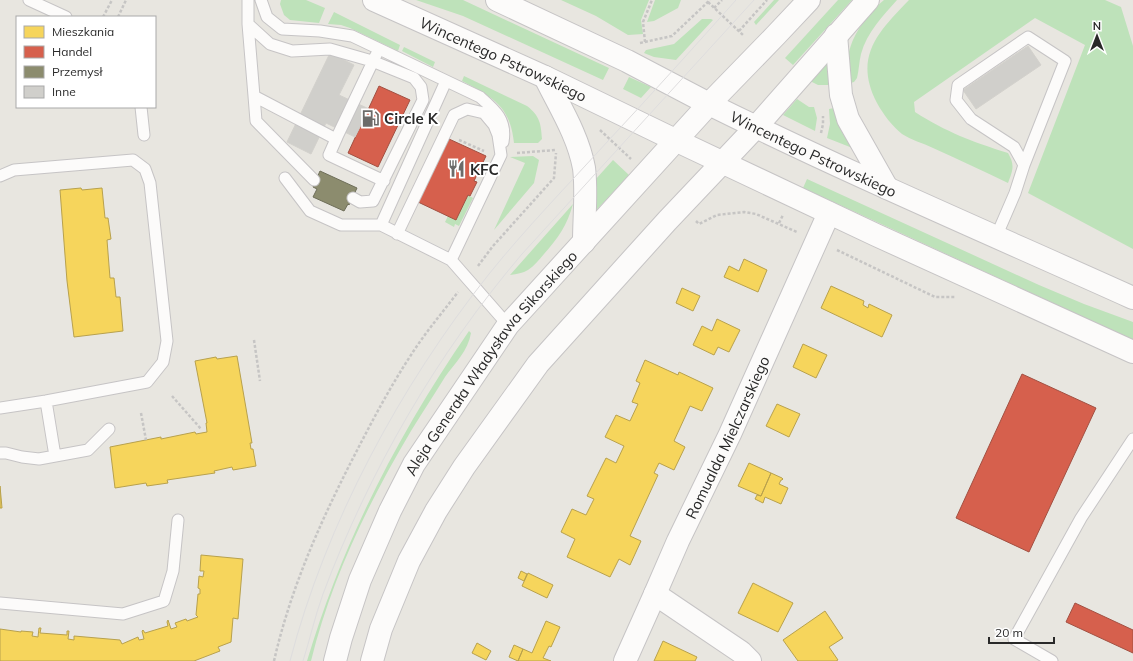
<svg xmlns="http://www.w3.org/2000/svg" width="1133" height="661" font-family="Mulish,sans-serif">
	<style>
		.green { fill: #bee2ba }
		.homes { fill: #f6d55c; stroke: #b8a14d }
		.shops { fill: #d6604d; stroke: #a25042 }
		.industry { fill: #8c8c6e; stroke: #6e6e59 }
		.building { fill: #d0cfcb; stroke: #d3d1cc }
		.lines { fill: none; stroke-linecap: round; stroke-linejoin: round }
		.service-casing { stroke: #c6c4c5; stroke-width: 13 }
		.minor-casing { stroke: #c6c4c5; stroke-width: 24 }
		.tertiary-casing { stroke: #c6c4c5; stroke-width: 24 }
		.secondary-casing { stroke: #c6c4c5; stroke-width: 24 }
		.path { stroke: #c6c5c4; stroke-width: 2.5; stroke-dasharray: 3 2; stroke-linecap: butt }
		.service { stroke: #fcfbfa; stroke-width: 11 }
		.minor { stroke: #fcfbfa; stroke-width: 22 }
		.tertiary { stroke: #fcfbfa; stroke-width: 22 }
		.secondary { stroke: #fcfbfa; stroke-width: 22 }
		.tram { stroke: #deddde; stroke-width: 1 }
		.labels { text-anchor: middle; dominant-baseline: central; stroke-width: 4; stroke-linejoin: round; paint-order: stroke }
		.street-label { font-size: 15px; fill: #292929; stroke: #fff }
		.poi-label { font-size: 15px; font-weight: bold; fill: #292929; stroke: #fff; text-anchor: start }
	</style>
	<rect width="100%" height="100%" fill="#e8e6e0"/>
	<path class="green" d="M281,0H306L325,8L319,23L290,20L284,15L280,4Z
		M416,0H463L609,68L603,80L463,16Z
		M561,0H649L641,20L643,34L628,35L596,16Z
		M655,0H681L678,8L654,21L647,22Z
		M774,0H779L756,25L754,22Z
		M838,0H852L793,65L785,58Z
		M884,0H897C883,16 867,32 861,54C859,62 859,70 857,78L854,82L850,83C849,75 847,66 848,58C851,35 867,15 884,0Z
		M909,0H1105L1121,7L1133,46V249L1028,193L1085,45L1035,18L914,102L915,112C946,132 973,142 1008,153C1015,165 1013,170 1008,183C983,171 958,159 933,148C923,143 911,140 902,134C892,126 883,114 877,103C853,57 878,32 909,0Z
		M334,12L400,45L398,51L350,28L341,25L328,24Z
		M702,19H711L713,20L676,60L654,57L644,53L646,50L674,44Z
		M404,47L435,62L433,67L402,51Z
		M828,61L831,85H818L810,81Z
		M464,76L527,106C540,116 541,124 542,139L538,143H514C513,136 512,128 509,121C501,100 481,91 462,81Z
		M629,77L651,87L641,98L623,89Z
		M797,99L809,107H814L817,118L815,131L783,115Z
		M834,108L855,149L827,138L830,124L829,109Z
		M533,156L539,160L534,183L494,230L525,163L510,157Z
		M613,160L629,175L589,218L595,180Z
		M807,179L1039,285L1084,304L1133,322V340L803,188Z
		M468,195L473,198L459,226L455,224L454,227L445,222L448,216Z
		M573,204C567,226 558,238 544,254C539,260 534,266 528,270C523,273 517,274 510,275Z
		M469,331L471,333C468,351 455,363 445,377C434,395 422,413 411,431C368,503 331,580 311,661H307C343,541 398,434 469,331Z"/>
	<path class="homes" d="M81,188L82,190L102,188L105,218H108L111,239L107,240L110,278H114L116,297H120L123,331L74,337L67,281L60,190Z
		M744,259L767,270L758,292L724,277L729,266L739,271Z
		M831,286L864,301L863,305L868,308L869,304L892,315L882,337L821,308Z
		M682,288L700,296L693,311L676,303Z
		M717,319L740,330L729,352L718,347L714,355L693,345L702,326L712,331Z
		M803,344L827,355L816,378L793,367Z
		M237,356L252,443H250L251,449H253L256,466L233,470L232,467L214,471L215,473L167,480L168,483L147,486L146,483L115,488L110,447L161,437V439L195,432L196,434L207,432L206,423H207L195,361L216,357L217,359Z
		M645,360L678,375L679,372L713,388L702,411L690,406L674,441L685,447L674,470L659,463L654,473L658,475L630,536L641,541L630,565L619,559L610,577L567,557L575,539L561,532L572,509L586,515L594,499L587,496L606,458L616,463L624,446L605,437L616,415L630,421L638,404L632,402L640,383L636,381Z
		M777,404L800,414L789,437L766,426Z
		M749,463L771,473L761,496L738,486Z
		M771,473L782,478L783,479L782,480H781L779,484L788,488L781,504L765,497L763,503L755,499L757,495L761,496Z
		M0,486L2,508H0Z
		M201,555L243,559L238,619L233,618L231,642L218,647L220,651L194,661H0V629L21,632V631L33,632L32,636L38,637L39,628H41L40,633L67,635V631H69L68,639L74,640V636L120,640L122,644L138,637L139,640L144,639L142,631L143,630L145,633L168,626L167,622L168,620L171,629L177,627L175,623L186,619L187,621L198,617L196,615L198,594H200V589L198,588L199,576L203,577L204,571H200Z
		M521,571L527,574L524,581L518,578Z
		M528,573L553,585L547,598L522,586Z
		M753,583L793,603L778,632L738,613Z
		M825,611L843,638L829,647L838,660L836,661H798L783,640Z
		M546,621L560,627L551,647L549,646L543,658L551,661H518L523,649L532,653Z
		M663,641L697,657L695,661H654Z
		M477,643L491,651L486,660L472,653Z
		M514,645L523,649L518,661L509,657Z"/>
	<path class="shops" d="M379,86L410,100L378,167L348,153Z
		M449,139L486,156L474,181L477,182L470,196L468,195L456,220L418,202Z
		M1022,374L1096,408L1029,552L956,518Z
		M1075,603L1133,630V653L1066,622Z"/>
	<path class="industry" d="M320,171L357,188L349,205L348,204L344,211L313,197L317,189L313,187Z"/>
	<path class="building" d="M1028,46L1041,65L976,109L963,90Z
		M330,53L354,65L339,95L369,109L355,137L326,123L311,154L287,142Z"/>
	<g class="lines">
		<defs>
			<path id="service" d="M29,0L66,17
				M248,0V24L254,96L336,139L376,55
				M261,0L267,17L282,29L320,31L352,36L480,97C495,110 507,120 503,142
				M248,24L270,44L292,51L330,49L372,61L414,78L421,87L423,100L373,201L360,202L353,198
				M254,96L256,121L314,180
				M141,107L144,135
				M337,137L329,155L384,181
				M0,176L14,170L133,160L145,169L150,183L167,341L163,362L147,382L46,401L0,408
				M285,178L310,211L341,225H381L451,260L508,325
				M381,225L446,81
				M397,234L454,115L467,109L484,113L494,125L498,135L501,155L451,260
				M996,237L1015,193L1024,165L1065,61L1028,37L958,85L956,100L971,119L1014,147L1024,165
				M46,401L55,456
				M0,453H6L22,457L39,459L88,450L109,429
				M0,603L123,614L164,601L173,571L178,520
				M1052,661L1014,639L1081,518L1133,439"/>
			<g id="minor">
				<path d="M655,594L741,652L750,661"/>
				<path id="s1" d="M625,661L655,594L678,541L730,434L829,213"/>
			</g>
			<g id="tertiary">
				<path id="s2" d="M374,0L545,77L675,140"/>
				<path d="M497,0L627,61L709,104L776,35L809,0"/>
				<path d="M836,35L841,95L848,119L887,188"/>
				<path d="M545,77C559,106 578,135 584,168C587,191 584,218 584,242"/>
				<path d="M756,127L868,0"/>
			</g>
			<g id="secondary">
				<path d="M675,140L876,235L1133,352"/>
				<path id="s3" d="M335,661L341,638L360,580L390,511L414,464L508,325L709,104C848,173 991,234 1133,298"/>
				<path d="M372,661L381,629L409,561L436,511L464,467L538,364L667,221L756,127"/>
			</g>
		</defs>
		<use href="#service" class="service-casing"/>
		<use href="#minor" class="minor-casing"/>
		<use href="#tertiary" class="tertiary-casing"/>
		<use href="#secondary" class="secondary-casing"/>
		<path class="path" d="M708,2L744,36
			M714,8L722,0
			M103,17L112,0
			M118,17L126,0
			M739,31L767,0
			M645,42L643,22L652,0
			M640,43L672,36L710,0
			M600,130L631,159
			M821,133L823,124V116
			M459,140L484,151
			M517,153L556,150
			M696,221L699,224L717,215L744,212L756,214L797,232
			M779,223L783,215
			M837,250L935,297H955
			M478,266L493,246L554,178L556,153
			M254,340L260,381
			M172,396L201,429
			M141,413L146,440
			M274,661C290,591 318,527 350,464C369,427 388,390 411,355C425,333 442,313 458,292"/>
		<use href="#service" class="service"/>
		<use href="#minor" class="minor"/>
		<use href="#tertiary" class="tertiary"/>
		<use href="#secondary" class="secondary"/>
		<path class="tram" d="M290,661C326,523 400,386 489,274C526,228 568,185 608,141C651,95 694,47 736,0
			M303,661C310,639 315,616 323,594C369,471 437,354 522,254L754,0"/>
	</g>
	<defs>
		<symbol id="fuel-bare" viewBox="-9 -9 18 18"><path d="M-5.5-6h7V0h2V4h1.3V-2.5L3-4.5l.8-.8L6-3V5H2.5V1h-1V6h-7ZM-4.2-4.7v3.2H.2V-4.7Z" fill="#6c6b69" stroke="#fff" stroke-width="2.5" paint-order="stroke"/></symbol>
		<symbol id="restaurant-bare" viewBox="-9 -9 18 18"><path d="M-5-6h1v4h1v-4h1v4h1v-4h1v5L-1.5 .5V6h-2V.5L-5-1ZM5-6V6H3V1.5H1.5Q1.5-4 5-6Z" fill="#6c6b69" stroke="#fff" stroke-width="2.5" paint-order="stroke"/></symbol>
	</defs>
	<g fill-rule="evenodd">
		<use href="#fuel-bare" x="358" y="106" width="25" height="25"/>
		<use href="#restaurant-bare" x="444" y="156" width="25" height="25"/>
	</g>
	<g class="labels">
		<g class="street-label">
			<text stroke="none"><textPath href="#s2" startOffset="142">Wincentego Pstrowskiego</textPath></text>
			<text stroke="none"><textPath href="#s3" startOffset="795">Wincentego Pstrowskiego</textPath></text>
			<text stroke="none"><textPath href="#s3" startOffset="340">Aleja Generała Władysława Sikorskiego</textPath></text>
			<text stroke="none"><textPath href="#s1" startOffset="246">Romualda Mielczarskiego</textPath></text>
		</g>
		<g class="poi-label">
			<text x="384" y="118">Circle K</text>
			<text x="470" y="169">KFC</text>
		</g>
	</g>
	<rect x="16" y="16" width="140" height="92" fill="#ffffff" stroke="#a9a9a9"/>
	<rect x="24" y="26" width="20" height="12" fill="#f6d55c" stroke="#a9a9a9"/>
	<text x="52" y="36" font-size="12" fill="#292929">Mieszkania</text>
	<rect x="24" y="46" width="20" height="12" fill="#d6604d" stroke="#a9a9a9"/>
	<text x="52" y="56" font-size="12" fill="#292929">Handel</text>
	<rect x="24" y="66" width="20" height="12" fill="#8c8c6e" stroke="#a9a9a9"/>
	<text x="52" y="76" font-size="12" fill="#292929">Przemysł</text>
	<rect x="24" y="86" width="20" height="12" fill="#d0cfcb" stroke="#a9a9a9"/>
	<text x="52" y="96" font-size="12" fill="#292929">Inne</text>
	<g transform="translate(1097 36)" stroke="#ffffff" stroke-width="3" paint-order="stroke">
	<path d="M0-3L7 15L0 10L-7 15Z" fill="#292929"/>
	<text y="-6" font-size="11" font-weight="bold" text-anchor="middle" fill="#292929">N</text>
	</g>
	<path d="M989 637v6h65v-6" fill="none" stroke="#292929" stroke-width="2"/>
	<text x="995" y="637" font-size="12" fill="#292929" stroke="#ffffff" stroke-width="3" paint-order="stroke">20 m</text>
</svg>
